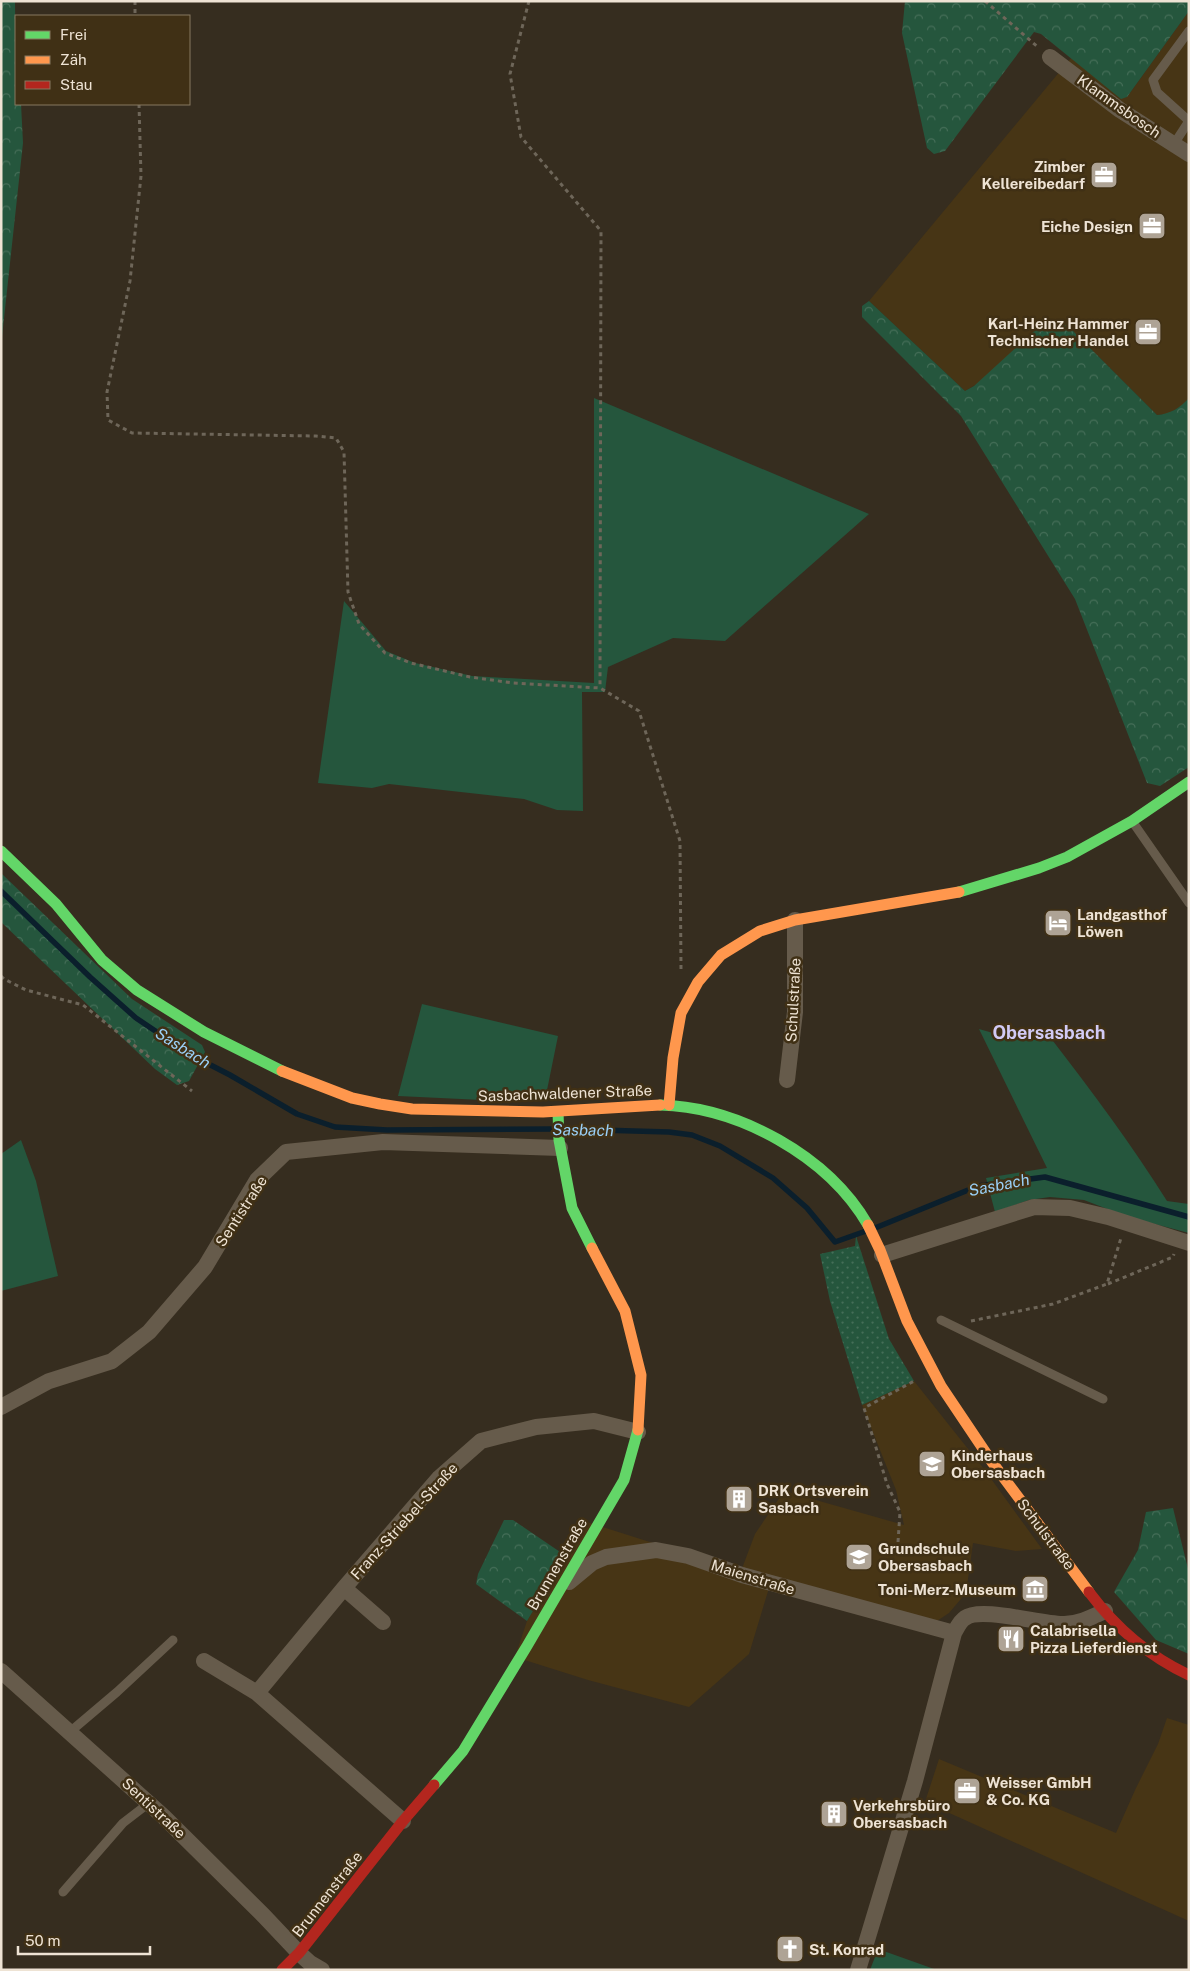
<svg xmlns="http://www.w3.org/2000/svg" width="1190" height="1971" font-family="'Public Sans',sans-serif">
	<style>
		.built { fill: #473515 }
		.grass { fill: #25563d }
		.forest { fill: url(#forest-crowns) }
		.park { fill: url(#park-dots) }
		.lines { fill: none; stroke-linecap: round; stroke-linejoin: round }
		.stream { stroke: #0b1f2c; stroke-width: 5.5 }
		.path { stroke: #6e6659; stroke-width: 3; stroke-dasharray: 4 4; stroke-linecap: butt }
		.lane { stroke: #665b4b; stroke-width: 9 }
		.street { stroke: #665b4b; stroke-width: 16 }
		.fast { stroke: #63d668; stroke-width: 11 }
		.slow { stroke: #ff974d; stroke-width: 11 }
		.jam { stroke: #b3261e; stroke-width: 11 }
		.labels { text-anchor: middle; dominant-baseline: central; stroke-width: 5; stroke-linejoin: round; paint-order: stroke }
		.street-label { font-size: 15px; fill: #eee3d4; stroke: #403015 }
		.poi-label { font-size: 15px; font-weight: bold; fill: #eee3d4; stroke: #403015; text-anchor: start }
		.water-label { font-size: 16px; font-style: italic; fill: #9ad0f7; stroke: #403015 }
		.quarter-label { font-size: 18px; font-weight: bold; fill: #d1caf5; stroke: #403015 }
	</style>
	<defs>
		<pattern id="forest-crowns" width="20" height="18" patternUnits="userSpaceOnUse" patternTransform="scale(1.25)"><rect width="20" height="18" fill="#25563d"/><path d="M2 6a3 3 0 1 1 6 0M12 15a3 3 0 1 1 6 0" fill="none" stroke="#456e58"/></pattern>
		<pattern id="park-dots" width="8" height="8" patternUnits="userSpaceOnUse" patternTransform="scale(1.25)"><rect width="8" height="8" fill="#25563d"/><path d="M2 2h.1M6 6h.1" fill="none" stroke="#456e58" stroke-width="1.8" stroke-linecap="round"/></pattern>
	</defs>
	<rect width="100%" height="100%" fill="#362d1f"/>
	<path class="built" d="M1189,11V398L1183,405L1168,414L1157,415L1071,329L965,391L869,301L1071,58L1121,98L1127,97Z
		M914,1381L984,1469L1042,1549L1016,1551L973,1543L966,1593L949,1613L937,1621L769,1588L749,1654L689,1707L588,1680L515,1657L527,1621L587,1522L741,1571L755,1534L784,1491L904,1525L896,1490L862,1405Z
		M1167,1718L1189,1725V1921L925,1802L939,1759L1116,1833L1136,1788L1158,1744Z"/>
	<path class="grass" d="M594,398L869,514L725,641L673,638L608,667L605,692H582L583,811L557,810L524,799L389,784L372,788L318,783L344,601L386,651L415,663L472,676L594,683Z
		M422,1004L558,1036L545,1100L503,1101L398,1096Z
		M979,1029L1014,1039L1053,1041C1093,1093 1132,1145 1167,1201L1189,1204V1233L1128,1217L1084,1200L1050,1197L1029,1200L995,1212L986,1178L1047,1168Z
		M21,1140L36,1181L58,1276L1,1291V1154Z
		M878,1949L937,1970H870Z"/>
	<path class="forest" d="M1,1H15L16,104H21L23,143L1,346Z
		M905,1H1189V11L1127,97L1121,99L1041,34L1034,32L945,151L934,154L927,148L902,33Z
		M869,301L965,391L974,386L1044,322H1060L1071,329L1157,415C1170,414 1180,408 1189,398V767L1160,786L1147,783L1075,599L961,416L862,317V306Z
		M1,873L132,999L202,1045L205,1052L189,1081L177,1085L155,1069L1,922Z
		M1173,1508L1189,1573V1654L1156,1640L1114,1592L1138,1550L1146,1512Z
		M504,1520H513L566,1556L527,1621L476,1584L478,1574Z"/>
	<path class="park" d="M856,1236L889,1339L914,1381L862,1405L830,1301L820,1254L855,1246Z"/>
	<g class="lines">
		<path class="stream" d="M1,891L90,977L136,1018L191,1055L230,1075L297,1114L335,1127L387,1130L555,1129
			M564,1129L669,1132L692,1135L720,1146L773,1178L807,1208L835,1242L866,1231
			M875,1228L978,1186L1045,1177L1189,1217"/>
		<path class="path" d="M135,1V16
			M529,1L510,74L521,137L601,231L600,688
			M985,1L1039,48
			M139,104L141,176L130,281L107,392L108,420L132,433L316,436L336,438L344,452L348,592L359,624L385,653L411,663L470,677L513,683L600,688L639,711L680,841L681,970
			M1,976L4,979L26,990L83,1005L192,1091
			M1108,1284L1173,1257L1174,1254
			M971,1321L1053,1304L1107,1284L1121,1238
			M898,1542L900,1512L887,1484L864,1408L916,1380"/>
		<path class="lane" d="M1189,31L1153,80L1157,92L1189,121
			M1174,144L1189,121
			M1132,821L1189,903
			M941,1320L1103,1399
			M71,1731L117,1692L173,1640
			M63,1892L123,1823L149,1803"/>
		<path class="street" d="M1050,57L1120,110L1189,154
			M787,1080L795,1012V920
			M882,1255L1034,1207L1070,1208L1108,1217L1189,1243
			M1,1407L49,1381L112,1361L149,1332L205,1267L257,1180L286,1152L383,1142L560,1148
			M569,1582L592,1563L606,1557L656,1550L688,1556L742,1575L954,1633
			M344,1588L383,1622
			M204,1661L257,1693
			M1,1671L163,1816L264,1916L299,1953L310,1963L322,1970
			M403,1821L257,1693L344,1588L439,1478L481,1441L536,1427L594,1421L638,1432
			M858,1970L915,1781L954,1633C957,1628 960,1621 965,1618C981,1606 1043,1625 1064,1624C1079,1624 1092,1617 1105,1611"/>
		<path class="fast" d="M1,851L56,904L102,960L137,990L204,1032L282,1071
			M959,892L1039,868L1067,857L1132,821L1189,782
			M660,1105C739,1107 828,1156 868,1225
			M558,1112L559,1140L572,1208L592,1248
			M434,1785L463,1751L527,1646L624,1480L638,1430"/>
		<path class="slow" d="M282,1071L352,1098L380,1104L412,1109L543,1112L660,1105
			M669,1105L673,1058L681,1013L698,982L721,955L760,931L795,920L959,892
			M868,1225L880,1250L907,1321L941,1386L992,1462L1089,1592
			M592,1248L625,1311L641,1375L638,1430"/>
		<path class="jam" d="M1089,1592C1116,1628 1148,1656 1189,1675
			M282,1970L299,1953L403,1821L434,1785"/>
	</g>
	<defs>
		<symbol id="office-square" viewBox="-11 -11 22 22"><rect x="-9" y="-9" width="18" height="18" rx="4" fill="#aea395" stroke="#403015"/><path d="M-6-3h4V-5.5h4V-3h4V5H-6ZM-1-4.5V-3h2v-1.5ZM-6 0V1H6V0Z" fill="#fff"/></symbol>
		<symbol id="hotel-square" viewBox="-11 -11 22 22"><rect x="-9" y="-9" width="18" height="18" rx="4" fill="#aea395" stroke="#403015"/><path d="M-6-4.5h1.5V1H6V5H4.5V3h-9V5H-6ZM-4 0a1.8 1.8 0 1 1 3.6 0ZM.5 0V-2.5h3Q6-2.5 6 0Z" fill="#fff"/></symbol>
		<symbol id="school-square" viewBox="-11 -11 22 22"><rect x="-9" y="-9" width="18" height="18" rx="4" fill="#aea395" stroke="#403015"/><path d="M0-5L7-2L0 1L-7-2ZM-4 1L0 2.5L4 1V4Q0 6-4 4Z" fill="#fff"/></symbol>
		<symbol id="building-square" viewBox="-11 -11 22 22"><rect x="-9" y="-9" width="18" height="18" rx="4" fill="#aea395" stroke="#403015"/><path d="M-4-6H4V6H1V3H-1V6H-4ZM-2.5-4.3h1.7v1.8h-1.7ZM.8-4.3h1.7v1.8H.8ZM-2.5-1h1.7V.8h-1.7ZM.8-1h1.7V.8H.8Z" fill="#fff"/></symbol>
		<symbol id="museum-square" viewBox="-11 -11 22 22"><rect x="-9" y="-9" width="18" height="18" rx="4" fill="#aea395" stroke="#403015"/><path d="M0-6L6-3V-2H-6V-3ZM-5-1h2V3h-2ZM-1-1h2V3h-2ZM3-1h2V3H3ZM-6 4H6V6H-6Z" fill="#fff"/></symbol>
		<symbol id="restaurant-square" viewBox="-11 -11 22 22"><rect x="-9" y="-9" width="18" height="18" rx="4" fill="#aea395" stroke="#403015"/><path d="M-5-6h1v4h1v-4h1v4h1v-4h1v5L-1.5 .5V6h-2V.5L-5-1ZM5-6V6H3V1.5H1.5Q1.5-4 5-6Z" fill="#fff"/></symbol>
		<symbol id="church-square" viewBox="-11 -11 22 22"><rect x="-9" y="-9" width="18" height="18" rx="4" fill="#aea395" stroke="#403015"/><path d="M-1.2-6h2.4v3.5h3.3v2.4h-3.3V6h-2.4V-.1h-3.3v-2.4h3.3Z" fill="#fff"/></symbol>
	</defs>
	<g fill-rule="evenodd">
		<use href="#office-square" x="1088" y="159" width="32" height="32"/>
		<use href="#office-square" x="1136" y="210" width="32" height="32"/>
		<use href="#office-square" x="1132" y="316" width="32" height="32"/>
		<use href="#hotel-square" x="1042" y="907" width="32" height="32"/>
		<use href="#school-square" x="916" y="1448" width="32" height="32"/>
		<use href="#building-square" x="723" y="1483" width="32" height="32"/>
		<use href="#school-square" x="843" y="1541" width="32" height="32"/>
		<use href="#museum-square" x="1019" y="1573" width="32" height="32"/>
		<use href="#restaurant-square" x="995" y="1623" width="32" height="32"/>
		<use href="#office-square" x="951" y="1775" width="32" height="32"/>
		<use href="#building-square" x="818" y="1798" width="32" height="32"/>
		<use href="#church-square" x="774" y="1933" width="32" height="32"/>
	</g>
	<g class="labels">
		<g class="street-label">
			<text transform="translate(1119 106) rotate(35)">Klammsbosch</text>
			<text transform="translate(793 1000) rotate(-87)">Schulstraße</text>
			<text transform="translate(565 1093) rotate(-2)">Sasbachwaldener Straße</text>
			<text transform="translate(241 1211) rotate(-57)">Sentistraße</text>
			<text transform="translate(404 1521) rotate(-48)">Franz-Striebel-Straße</text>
			<text transform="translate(1046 1534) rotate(53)">Schulstraße</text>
			<text transform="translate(557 1564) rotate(-60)">Brunnenstraße</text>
			<text transform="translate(753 1577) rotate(17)">Maienstraße</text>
			<text transform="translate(154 1808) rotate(43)">Sentistraße</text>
			<text transform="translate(327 1894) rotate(-52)">Brunnenstraße</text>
		</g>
		<g class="poi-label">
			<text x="1085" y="166" text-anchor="end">Zimber<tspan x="1085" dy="17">Kellereibedarf</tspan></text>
			<text x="1133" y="226" text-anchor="end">Eiche Design</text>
			<text x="1129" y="323" text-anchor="end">Karl-Heinz Hammer<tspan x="1129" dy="17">Technischer Handel</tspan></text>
			<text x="1077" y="914">Landgasthof<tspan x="1077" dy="17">Löwen</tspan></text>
			<text x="951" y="1455">Kinderhaus<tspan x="951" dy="17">Obersasbach</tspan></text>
			<text x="758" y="1490">DRK Ortsverein<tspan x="758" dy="17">Sasbach</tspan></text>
			<text x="878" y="1548">Grundschule<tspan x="878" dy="17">Obersasbach</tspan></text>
			<text x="1016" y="1589" text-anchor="end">Toni-Merz-Museum</text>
			<text x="1030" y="1630">Calabrisella<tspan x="1030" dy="17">Pizza Lieferdienst</tspan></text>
			<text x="986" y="1782">Weisser GmbH<tspan x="986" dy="17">&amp; Co. KG</tspan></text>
			<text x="853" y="1805">Verkehrsbüro<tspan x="853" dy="17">Obersasbach</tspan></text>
			<text x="809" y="1949">St. Konrad</text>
		</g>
		<g class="water-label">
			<text transform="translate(183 1048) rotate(32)">Sasbach</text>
			<text transform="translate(583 1130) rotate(1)">Sasbach</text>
			<text transform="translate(999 1185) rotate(-11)">Sasbach</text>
		</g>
		<g class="quarter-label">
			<text x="1049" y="1032">Obersasbach</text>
		</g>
	</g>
	<rect width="1190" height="1971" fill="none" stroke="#eee3d4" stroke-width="5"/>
	<rect x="15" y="15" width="175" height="90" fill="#403015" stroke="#867861"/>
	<rect x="25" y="31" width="25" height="8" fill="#63d668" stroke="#867861"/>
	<text x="60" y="40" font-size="15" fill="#eee3d4">Frei</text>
	<rect x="25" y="56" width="25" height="8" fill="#ff974d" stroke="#867861"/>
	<text x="60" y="65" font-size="15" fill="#eee3d4">Zäh</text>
	<rect x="25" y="81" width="25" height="8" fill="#b3261e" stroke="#867861"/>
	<text x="60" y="90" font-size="15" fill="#eee3d4">Stau</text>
	<path d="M18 1946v8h132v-8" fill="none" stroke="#eee3d4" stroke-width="2.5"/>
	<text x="25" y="1946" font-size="15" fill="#eee3d4" stroke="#403015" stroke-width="4" paint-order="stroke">50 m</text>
</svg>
